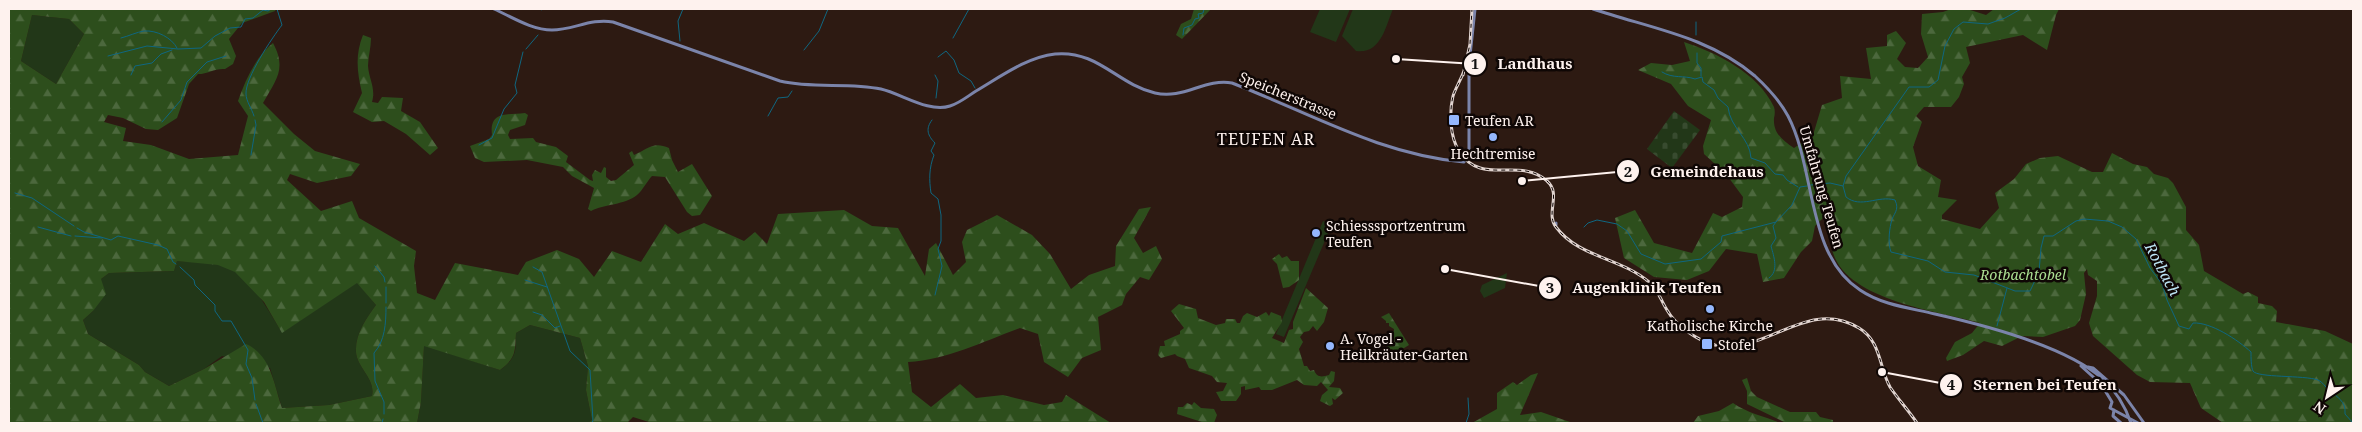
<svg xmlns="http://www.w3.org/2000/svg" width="2362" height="432" font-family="'Noto Serif',serif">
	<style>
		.grass { fill: #223718 }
		.forest { fill: url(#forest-firs); fill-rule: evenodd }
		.cemetery { fill: url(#cemetery-stones) }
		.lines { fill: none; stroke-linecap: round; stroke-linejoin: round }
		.stream { stroke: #0f6781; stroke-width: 1 }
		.secondary { stroke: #7b84aa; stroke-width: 3 }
		.rail-casing { stroke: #e0d3cf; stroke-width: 3 }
		.rail { stroke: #0f0705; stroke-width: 1; stroke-dasharray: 4; stroke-linecap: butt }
		.poi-dot { fill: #94b7fd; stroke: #0f0705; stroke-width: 2 }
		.labels { text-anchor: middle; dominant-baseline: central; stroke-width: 5; stroke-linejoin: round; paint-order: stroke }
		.street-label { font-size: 14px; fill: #fef2ee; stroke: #0f0705 }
		.poi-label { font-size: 14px; fill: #fef2ee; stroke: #0f0705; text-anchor: start }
		.park-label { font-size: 14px; font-style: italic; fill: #abdf92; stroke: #0f0705 }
		.water-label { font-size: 15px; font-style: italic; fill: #bde5f5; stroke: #0f0705 }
		.quarter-label { font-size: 16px; letter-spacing: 1px; fill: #fef2ee; stroke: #0f0705 }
		.leader { fill: none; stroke: #fef2ee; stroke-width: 2 }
		.callout-dot { fill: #fef2ee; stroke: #0f0705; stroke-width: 2 }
		.mark-label { font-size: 15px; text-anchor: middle; font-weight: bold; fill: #111 }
		.callout-label { font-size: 15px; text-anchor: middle; font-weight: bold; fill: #fef2ee; stroke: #0f0705; stroke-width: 5; stroke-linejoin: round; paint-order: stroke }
	</style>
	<defs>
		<pattern id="forest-firs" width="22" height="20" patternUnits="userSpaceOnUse" patternTransform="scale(1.25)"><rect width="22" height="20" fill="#2d4e1c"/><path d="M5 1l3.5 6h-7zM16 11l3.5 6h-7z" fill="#4c683d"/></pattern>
		<pattern id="cemetery-stones" width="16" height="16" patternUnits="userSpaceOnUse" patternTransform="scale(1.25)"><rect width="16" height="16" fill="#223718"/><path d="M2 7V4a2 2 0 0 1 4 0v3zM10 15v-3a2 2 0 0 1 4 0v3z" fill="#384b2f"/></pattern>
	</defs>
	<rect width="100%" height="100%" fill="#2d1a12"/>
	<path class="grass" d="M1320,9H1350L1336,42L1310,32Z
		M1353,9H1393C1385,28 1381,54 1356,51L1342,36Z
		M32,15L69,19L84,34L56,84L21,61Z
		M1323,221L1332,224L1284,337L1276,334Z
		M177,261C192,262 210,262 224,266C251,275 268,311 282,332L357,282L376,305C366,319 355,334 356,352C357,368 376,379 372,396L329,405L282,408L270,368L222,356L204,369L169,386L145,372L139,365L88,334L83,320L93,311L101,279L109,273L174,271Z
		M1507,273L1505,288L1484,298L1480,291L1482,285Z
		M530,325L580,338L588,366L586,390L592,420L588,423H417L421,402L424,345L500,370C516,358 516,352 516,333Z"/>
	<path class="forest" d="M9,9H276L275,11L242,23L229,39L236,56L233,64L225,69C215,68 208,74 198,74L189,84L177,118L158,130L146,129L123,118L108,115L104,122L126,128L123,141L151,145L189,159L238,155L248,116L238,101C245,81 256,56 273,43C287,69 276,80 263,103L294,134L315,151L360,164L351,176L317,183L290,174L287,180L321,211L352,201L359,218L416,251L414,266L417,293L435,300L455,263L518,275L526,262L557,250L579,259L594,277L612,251L641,262L665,224L678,234L704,223L744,241L755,232L767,244L778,214L844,210L872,226L898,228L925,276L929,249L936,243L953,275L966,262L962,242L967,230L997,215L1032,235L1050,254L1071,289L1089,275L1115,266L1116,246L1139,209L1151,207L1134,238L1143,253L1156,246L1162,259L1149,280L1140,277L1126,294L1122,305L1098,317L1101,350L1082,358L1068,377L1044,362L1038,334L1020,328C984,341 947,360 908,362L912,392L931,407L960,384L976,398L1003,395L1044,405L1062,402L1066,395L1111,423H652L633,417L627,423H588L592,420L586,390L588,366L580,338L530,325L516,333C515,352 516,358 500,370L424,346L421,402L417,423H9ZM32,15L69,19L84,34L56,84L21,61ZM177,261L218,265L235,272L264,302L282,333L357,283L376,305C366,319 355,334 356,352C357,368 376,379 372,396L329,405L282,408C274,384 271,355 246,344L204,369L169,386L145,372L139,365L88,334L83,320L93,311L106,294L101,279L109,273L174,271Z
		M1194,9H1211L1182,39L1176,35L1181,24L1191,19Z
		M1951,9H1967L1986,15L1994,9H2059L2056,15L2047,50L2023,35L1966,47L1970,63L1962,77L1964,84L1959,97L1951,107H1924L1916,116L1922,122L1913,147L1918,166L1941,180L1938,197L1957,200L1942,215V219L1980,229L1999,208L1995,193L2014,179L2026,164L2040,158L2058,156L2092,172H2103L2112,153L2133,164L2147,167L2154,174L2168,178L2173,183L2186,207V230L2199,245L2204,271L2243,294L2248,292L2258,297V303L2272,306L2277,311L2276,322L2325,331L2353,344V423H2223L2201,408L2190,383L2150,382L2137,375L2093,336L2089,323L2097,296V281L2088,275L2087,269L2084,273L2086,294L2080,320L2075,326L2043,337L2022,336L2002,346L1984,341L1963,355L1947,361L1946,358L1955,342L1972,333L1980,323C1938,311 1843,300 1832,249C1831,243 1833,236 1834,230L1824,217L1815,226L1812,241L1801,252L1784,278L1763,282L1757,254L1726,249L1709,271L1687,280L1654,277L1624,258L1615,218L1635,210L1654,243L1692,253L1713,213L1722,217L1742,207L1743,197L1726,174L1704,154L1703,146L1711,120L1688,106L1671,84L1638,70L1651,63L1672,65L1690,61L1684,42C1717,53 1758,73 1774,107C1775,110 1775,114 1774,118C1773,133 1782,140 1794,148L1803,142H1811L1822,105L1842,98L1840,76L1871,79L1866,48L1887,46V35L1896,31L1906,43L1897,59L1905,67L1918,68L1928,57L1921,34L1922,14L1943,12Z
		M363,35L371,38C371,48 368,57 368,66C369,80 376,88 372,102L378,103L382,97L403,98L401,111L420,122L438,148L430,155L406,134L384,121L372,122L353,112L362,93C357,72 355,55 363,35Z
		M525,113L528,115L525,125L510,130L508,135L510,139L533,138L536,142L556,147L568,156L566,162L590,180L593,181L592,175L595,170L601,173L604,167L606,168V177L611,181L616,180L634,165L629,153L632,151L634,155C648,149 653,141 669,148L672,160L678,172L692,164L712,196L700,215L692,216L687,212L665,177L652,176C647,181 643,190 637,195C625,205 604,204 591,211L588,209L594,188L572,176L563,167L527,160L484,162L475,158L470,146L489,139L492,135C489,111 507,115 525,113Z
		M1279,254L1282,258L1287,256L1291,261H1299V280L1289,287L1283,288L1277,264L1272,259Z
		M1306,288L1328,308L1324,322L1317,331L1313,326L1309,331L1304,332L1300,337L1303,342L1299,349L1304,366H1307L1310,371L1314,370C1317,378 1322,377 1329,375L1331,371L1335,372L1334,381L1329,387L1340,388L1343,393L1335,400L1332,398L1333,404L1330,406L1320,401L1322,395L1328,390L1321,382L1317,386L1304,385L1297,380L1272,390H1261L1259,387L1245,390V386L1241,387V394L1236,401H1221L1216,392L1223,391L1227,383L1217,382L1212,376L1189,368L1185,359L1177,356L1175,354L1161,358L1158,355L1160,346H1165L1164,341L1180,334V331L1184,328L1171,311L1179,304L1196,309L1198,318L1216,325L1225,323L1226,319H1235L1237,323H1240L1243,316L1247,313L1257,317L1266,312L1269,316L1271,312L1281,316L1282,322L1272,338L1284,343L1289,330L1293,329V322Z
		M1389,313L1409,345L1396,353L1392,352V349L1390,350L1387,346L1382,345L1379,341L1383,335L1394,331V329L1389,326V323H1386V321L1381,317Z
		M1538,373L1520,415L1541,412L1573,423H1472L1497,409V393L1513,382L1517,385L1531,375Z
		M1747,378L1751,391L1757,397L1790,412H1816L1820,417L1833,420V423H1786L1747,404V391L1742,380Z
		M1194,402L1201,408L1214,409L1217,415L1214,423H1205L1177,414L1178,407H1183L1187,403L1192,405Z
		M1733,403C1747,413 1764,416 1780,423H1693L1698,416L1719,411Z"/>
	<path class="cemetery" d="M1674,111L1700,130L1672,168L1647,149Z"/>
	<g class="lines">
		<path class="stream" d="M2021,9L2005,18L1988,24L1963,22L1954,29L1945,46L1938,80L1929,87H1909L1846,176L1843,186L1846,197C1861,209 1878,195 1895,200C1900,211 1893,213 1891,223C1889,232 1888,244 1891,252L1928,261L1945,272L1974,275L2015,291H2030L2031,289L2039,272L2041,248L2044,236H2053L2076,221L2084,219L2108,221L2122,227L2136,239L2150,268L2162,284L2167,300L2179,326L2189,329L2193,323C2211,322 2238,340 2251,352C2251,357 2251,367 2253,371C2257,378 2304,375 2318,380C2323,382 2325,387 2329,390C2338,398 2346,401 2345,414L2353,423
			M542,10L543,9
			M1183,35L1184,28L1192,25L1195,19L1199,18L1198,14L1203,13L1204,9
			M1696,35V22
			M121,38C129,36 137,32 144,31C157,30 172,38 177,48
			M953,38L969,9
			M680,41L678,21L683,9
			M526,49L538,35
			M804,50L819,31L828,9
			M1697,53V63L1701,68V76
			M108,56L147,46L178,49L201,48L215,36L230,28L241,27L245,19L253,18L263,10L268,11L271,9
			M938,57L946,51L954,60L959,73L971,81L975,88
			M1662,72C1673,79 1684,75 1695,79L1702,77L1703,82L1714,90L1718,98L1728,107C1730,128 1750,138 1751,158L1765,163L1775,174L1783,175L1787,180L1798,187
			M131,75L135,66L152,63L161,54L172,50
			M935,75L938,81L936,98
			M254,116C252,109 246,101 246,94C245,78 272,38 282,25L277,9
			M768,116L778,98L788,97L792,91
			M932,120C925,129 928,136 935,143L931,151L934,155C929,168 929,180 931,193L938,199L941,215V241L938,249L942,266L935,295
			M162,122L181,100L187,82L207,62L226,56
			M479,145L492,138L504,109L517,93L515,85L523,52
			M251,155L256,125L255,120
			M1811,185L1830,183L1843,186
			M15,193L32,198L74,226
			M38,227L71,236
			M1584,227L1588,223L1597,220L1617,224L1627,231L1641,254L1665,264L1701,259L1721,242L1722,236L1776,222L1792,205L1800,187L1807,186
			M77,228L84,232L111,240L118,236L158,245L167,249L173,262L176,264
			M75,236L102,238
			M375,266L384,277L385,282
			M180,267L194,280L195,285L215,305V311L222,321H231L248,350L246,364L252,378L255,400
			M533,267L542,272L570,351L590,370L593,421L591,423
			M1769,278C1779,271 1774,257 1771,246L1776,238L1773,226L1776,222
			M525,280L547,287
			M386,287V303
			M533,312L542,315L555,328L560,326
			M1997,326L2007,288
			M256,404L263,423
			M384,414V402L375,381L374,353C385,341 386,323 386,307
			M382,423L383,419
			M1466,423L1469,414L1468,398"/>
		<path class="secondary" d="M494,9C512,17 532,30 552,30C573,30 591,18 613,22L780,81C813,89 848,82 881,89C902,94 929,113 950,106C960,103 968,96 976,91C1000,77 1027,57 1055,54C1098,50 1117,84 1155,93C1183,100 1205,78 1232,83C1310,113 1381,155 1464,162L1469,154V65L1475,9
			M1593,9C1649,28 1708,36 1755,76C1768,88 1780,101 1788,116C1816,169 1806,255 1860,290C1882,305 1910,308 1935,314C1984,325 2066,346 2103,379C2116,391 2125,406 2131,423
			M1556,223V225
			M2081,366L2101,384L2112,402L2110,408L2138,423
			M2088,367L2093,368L2124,395L2144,423
			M2114,410L2113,416L2121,423"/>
		<defs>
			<path id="rail" d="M1465,68C1462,78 1456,87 1453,96C1449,113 1450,137 1459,151C1481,187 1520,156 1547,181C1562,194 1545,213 1556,227C1578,257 1621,258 1649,282C1658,289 1661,301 1667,310C1676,326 1698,341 1715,345C1768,355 1806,297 1859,328C1881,341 1879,367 1890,387C1898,399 1909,411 1917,423
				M1463,75L1470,44L1472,9"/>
		</defs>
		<use href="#rail" class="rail-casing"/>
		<use href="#rail" class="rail"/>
	</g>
	<g class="poi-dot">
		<rect x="1448" y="114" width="12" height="12" rx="2.5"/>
		<circle cx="1493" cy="137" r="5"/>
		<circle cx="1316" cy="233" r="5"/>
		<circle cx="1710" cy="309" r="5"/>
		<rect x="1701" y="338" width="12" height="12" rx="2.5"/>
		<circle cx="1330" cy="346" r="5"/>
	</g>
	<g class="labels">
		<g class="street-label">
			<text transform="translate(1288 95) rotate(22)">Speicherstrasse</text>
			<text transform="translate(1822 187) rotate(74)">Umfahrung Teufen</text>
		</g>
		<g class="poi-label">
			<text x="1465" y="120">Teufen AR</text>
			<text x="1493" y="153" text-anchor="middle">Hechtremise</text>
			<text x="1326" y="225">Schiesssportzentrum<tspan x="1326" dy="16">Teufen</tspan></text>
			<text x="1710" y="325" text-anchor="middle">Katholische Kirche</text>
			<text x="1340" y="338">A. Vogel -<tspan x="1340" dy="16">Heilkräuter-Garten</tspan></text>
			<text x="1718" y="344">Stofel</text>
		</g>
		<g class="park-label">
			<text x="2023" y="274">Rotbachtobel</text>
		</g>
		<g class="water-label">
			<text transform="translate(2163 269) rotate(62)">Rotbach</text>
		</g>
		<g class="quarter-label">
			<text x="1266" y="139">TEUFEN AR</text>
		</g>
	</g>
	<path class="leader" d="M1396 59L1475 64M1522 181L1628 171M1445 269L1550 288M1882 372L1951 385"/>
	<g class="callout-dot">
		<circle cx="1396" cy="59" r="5"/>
		<circle cx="1522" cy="181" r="5"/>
		<circle cx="1445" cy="269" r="5"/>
		<circle cx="1882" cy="372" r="5"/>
		<circle cx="1475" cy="64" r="12"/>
		<circle cx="1628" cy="171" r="12"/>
		<circle cx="1550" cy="288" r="12"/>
		<circle cx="1951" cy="385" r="12"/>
	</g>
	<g class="mark-label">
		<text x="1475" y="69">1</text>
		<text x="1628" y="177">2</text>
		<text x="1550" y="293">3</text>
		<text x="1951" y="390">4</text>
	</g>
	<g class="callout-label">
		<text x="1535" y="69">Landhaus</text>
		<text x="1707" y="177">Gemeindehaus</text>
		<text x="1647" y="293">Augenklinik Teufen</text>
		<text x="2045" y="390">Sternen bei Teufen</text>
	</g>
	<rect width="2362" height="432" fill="none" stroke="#fef2ee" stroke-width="20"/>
	<g transform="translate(2327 397) rotate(215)" stroke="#0f0705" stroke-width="4" paint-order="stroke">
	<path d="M0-4L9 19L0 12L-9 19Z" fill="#fef2ee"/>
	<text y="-8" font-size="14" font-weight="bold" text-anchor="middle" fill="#fef2ee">N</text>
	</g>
</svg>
